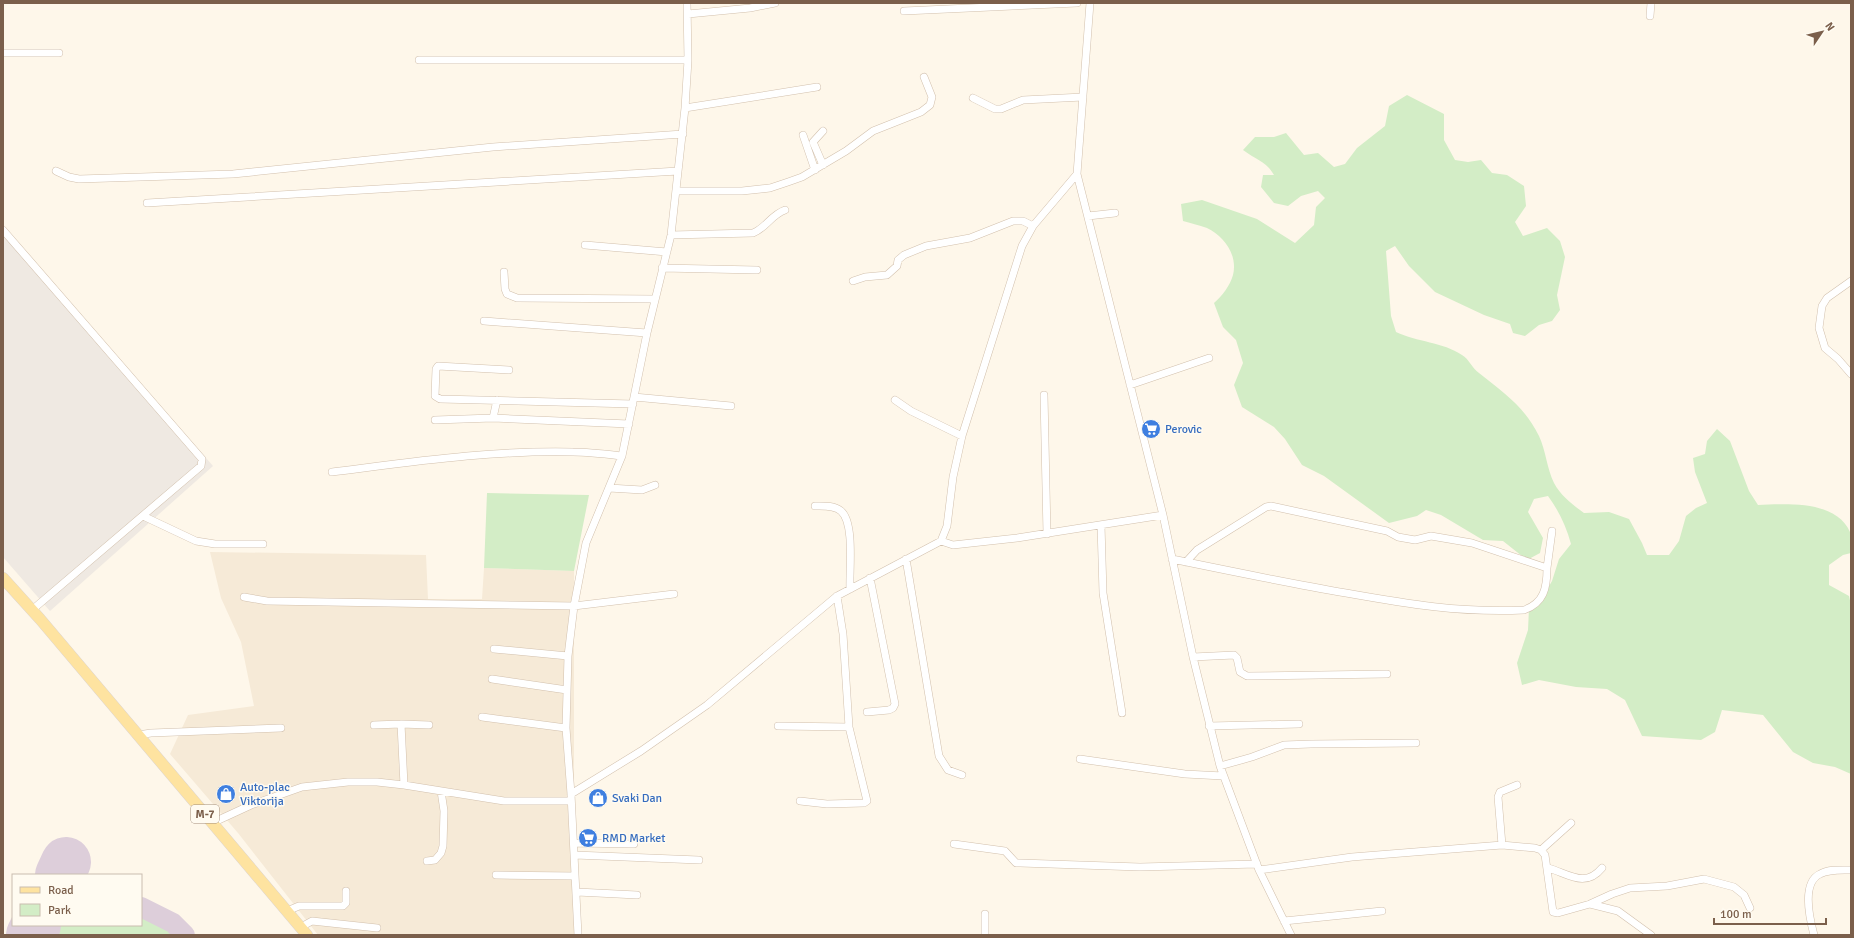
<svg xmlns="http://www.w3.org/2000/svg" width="1854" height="938" font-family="Signika,sans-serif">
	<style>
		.residential { fill: #f6ead7 }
		.industrial { fill: #efe9e2 }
		.green { fill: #d3edc6 }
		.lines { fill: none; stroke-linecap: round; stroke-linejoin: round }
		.taxiway { stroke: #ddceda; stroke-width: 20 }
		.runway { stroke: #ddceda; stroke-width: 50 }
		.street-casing { stroke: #d2c0ad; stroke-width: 8 }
		.primary-casing { stroke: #ddd5d0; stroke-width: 12 }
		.street { stroke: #fff; stroke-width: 7 }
		.primary { stroke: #fee3a0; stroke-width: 11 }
		.labels { text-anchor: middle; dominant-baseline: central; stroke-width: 3; stroke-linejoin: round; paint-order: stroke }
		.shield { fill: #fffbf1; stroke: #a38e7d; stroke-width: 1 }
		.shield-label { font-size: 11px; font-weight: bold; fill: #7b5f4b }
		.shop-label { font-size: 12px; fill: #366cbe; stroke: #fffbf1; text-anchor: start }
	</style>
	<rect width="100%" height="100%" fill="#fef7ea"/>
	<path class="residential" d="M210,552L426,555L428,599H482L484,568L574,571V843L581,935H318L238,833L170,754L188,715L254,706L241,642L221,598Z"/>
	<path class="industrial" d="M3,226L213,466L50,611L3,557Z"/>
	<path class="green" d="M1407,95L1444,114V140L1455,160L1468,162L1481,160L1492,173L1507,175L1524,186L1526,206L1515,222L1523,236L1547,228L1560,241L1565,257L1557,295L1560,310L1552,321L1539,325L1525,336L1513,333L1510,324L1484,315L1435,292L1409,266L1395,246L1386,251L1391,316L1396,332C1417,342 1443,342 1462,355C1469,359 1472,368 1479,373C1505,394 1523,405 1539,436C1546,451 1547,469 1554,483C1561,496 1573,505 1584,513L1609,512L1629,519L1642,543L1647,555H1669L1679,541L1686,516L1696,508L1707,503L1695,472L1693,458L1705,454L1707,441L1717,429L1730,441L1749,491L1758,505C1787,504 1836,500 1850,532C1853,537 1851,547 1851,553L1843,555L1829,565V585L1849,596L1851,605V774L1835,767L1813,763L1793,752L1763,715L1722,710L1715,732L1701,740L1642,736L1625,700L1607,689L1576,687L1539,680L1522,685L1517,663L1528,630L1529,608L1544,595L1552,581L1559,559L1571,544C1566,526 1559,511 1548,496L1534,499L1528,512L1543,538L1540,553L1527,560L1503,541L1483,540L1441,515L1426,510L1417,516L1389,523L1324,476L1302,465L1285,439L1274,427L1242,407L1234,385L1243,363L1236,340L1223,327L1214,303C1222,296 1230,286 1233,275C1238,255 1224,236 1207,228C1199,225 1190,223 1183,221L1181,204L1202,200L1257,219L1295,243L1314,225L1316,207L1325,198L1318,191L1301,196L1288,206L1274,203L1261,187L1263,175H1274C1266,161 1256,160 1243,150L1255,137H1274L1286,133L1304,155L1318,153L1334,167L1345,164L1357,148L1385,126L1389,106Z
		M487,493L589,495L574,571L484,568Z
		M141,915L162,926L173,935H52L55,928L61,925H141Z"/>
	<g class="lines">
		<path class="taxiway" d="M64,868L77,875
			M141,907L173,923L185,935"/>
		<path class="runway" d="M60,875L66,862
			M31,935L36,925"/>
		<defs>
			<path id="street" d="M904,11L1077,3
				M688,14L750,8L775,3
				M1650,16L1651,3
				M3,53H59
				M419,60H688
				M973,98L995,109H1001L1023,100L1083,97
				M685,108L817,87
				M803,135L815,170
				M823,165L813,142L823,131
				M56,171L69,177L79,179L233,174L493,147L683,134
				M1077,174L1163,515L1193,657L1220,766L1259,870L1291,935
				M677,191H742L770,188L788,182L802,177L846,151L873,131L921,112L930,105L932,97L924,77
				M147,203L678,171
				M1088,216L1115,213
				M3,230L202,459L201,466L32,610
				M671,235L753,233C766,228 771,215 785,210
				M585,245L667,252
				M662,268L757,270
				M504,272L505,289L507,294L517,298L655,299
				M853,281L865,277L887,275L897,266L898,260L904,255L926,246L970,238L1013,221H1023L1033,226
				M1851,281L1827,298L1822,306L1819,328L1825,348L1838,359L1851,374
				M484,321L647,333
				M509,370L438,366L436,369L435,396L440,399L633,404
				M1130,385L1209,358
				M1044,395L1047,534
				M634,397L731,406
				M895,400L911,411L962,436
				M493,418L497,400
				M435,420L493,418L629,424
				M332,472C412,462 492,450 573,452C589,452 605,454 622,456
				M609,488L642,490L655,485
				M815,506C823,506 834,505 841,511C855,523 849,571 850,589
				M143,516L196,541L215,544H263
				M1101,525L1103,593L1122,713
				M941,541L953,545L1017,538L1163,515
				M906,559L939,756L948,770L962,775
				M1172,559C1230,571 1288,583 1346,593C1408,604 1460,613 1524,610C1544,603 1547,588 1547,568
				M1186,562L1197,550L1266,507L1271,506L1387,531L1398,537L1415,540L1431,536L1472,543L1547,568L1552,531
				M244,597L267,601L574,606L674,594
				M494,649L568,656
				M1193,657L1234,655L1237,658L1240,672L1247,676L1387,674
				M492,679L567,690
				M867,712L889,710L893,708L895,704L870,578
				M482,717L566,728
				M374,725L401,724
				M778,726L849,727
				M1209,726L1299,724
				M138,735L151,733L281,728
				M1080,759L1185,774L1223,776
				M1220,766L1252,757L1284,745L1311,744L1416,743
				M404,785L401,724L429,725
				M571,794L641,751L707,705L837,596L941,541L947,526L953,477L962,436L1022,246L1033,226L1077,174L1090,3
				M800,801L827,804L864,803L867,801L849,727L843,634L837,596
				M212,823L251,805L302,787L348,782H377L404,785L504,801H571
				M574,843L634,844
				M954,844L1005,851L1016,863H1020L1140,867L1257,864
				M1502,845L1498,797L1500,792L1517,785
				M1541,850L1571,823
				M575,855L699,860
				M427,861L435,860L441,853L443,846L444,811L441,791
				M1548,868C1567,873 1585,889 1602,868
				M1259,870L1352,857L1502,845L1535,848L1541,850L1545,855L1553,912L1558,913L1590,904L1618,911L1651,935
				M496,875L575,876
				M577,892L637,895
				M1590,904L1612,894L1630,888L1667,886L1704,879L1734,887L1744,895L1750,908
				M287,911L299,906H343L346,903V891
				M1284,921L1382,911
				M301,927L312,921L377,928
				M578,935L571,794L566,728L568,656L574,606L586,543L622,456L647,333L671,235L685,108L688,60L687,3
				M985,935V914
				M1814,935C1810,920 1801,883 1820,874C1829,869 1841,870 1851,870"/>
			<path id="primary" d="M3,578L40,619L307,935"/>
		</defs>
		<use href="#street" class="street-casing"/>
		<use href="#primary" class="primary-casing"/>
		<use href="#street" class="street"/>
		<use href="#primary" class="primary"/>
	</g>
	<defs>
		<symbol id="supermarket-disc" viewBox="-11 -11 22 22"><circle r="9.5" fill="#3f7fe0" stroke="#fffbf1"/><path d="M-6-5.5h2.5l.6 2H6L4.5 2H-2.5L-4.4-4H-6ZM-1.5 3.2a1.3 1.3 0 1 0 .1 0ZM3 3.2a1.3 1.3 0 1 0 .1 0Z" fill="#fff"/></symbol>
		<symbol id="shop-disc" viewBox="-11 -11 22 22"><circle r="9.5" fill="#3f7fe0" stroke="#fffbf1"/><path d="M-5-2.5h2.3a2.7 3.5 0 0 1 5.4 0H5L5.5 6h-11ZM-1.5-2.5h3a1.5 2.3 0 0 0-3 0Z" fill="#fff"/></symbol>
	</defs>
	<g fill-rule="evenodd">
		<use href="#supermarket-disc" x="1140" y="418" width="22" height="22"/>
		<use href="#shop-disc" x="215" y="783" width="22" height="22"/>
		<use href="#shop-disc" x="587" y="787" width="22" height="22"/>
		<use href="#supermarket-disc" x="577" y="827" width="22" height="22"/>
	</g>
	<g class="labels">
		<rect class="shield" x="191" y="805" width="28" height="18" rx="3"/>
		<g class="shield-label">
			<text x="205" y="814">M-7</text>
		</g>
		<g class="shop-label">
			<text x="1165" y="429">Perovic</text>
			<text x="240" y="787">Auto-plac<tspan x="240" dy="14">Viktorija</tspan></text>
			<text x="612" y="798">Svaki Dan</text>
			<text x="602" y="838">RMD Market</text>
		</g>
	</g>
	<rect width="1854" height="938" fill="none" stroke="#7b5f4b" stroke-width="8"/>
	<rect x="12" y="874" width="130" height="52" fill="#fffbf1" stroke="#cabdaf"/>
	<rect x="20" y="887" width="20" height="6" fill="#fee3a0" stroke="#cabdaf"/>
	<text x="48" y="894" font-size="12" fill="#7b5f4b">Road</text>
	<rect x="20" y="904" width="20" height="12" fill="#d3edc6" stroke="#cabdaf"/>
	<text x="48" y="914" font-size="12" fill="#7b5f4b">Park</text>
	<g transform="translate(1822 32) rotate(55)" stroke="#fffbf1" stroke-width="3" paint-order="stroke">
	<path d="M0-3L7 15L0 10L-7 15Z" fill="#7b5f4b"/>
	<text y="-6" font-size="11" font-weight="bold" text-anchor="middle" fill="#7b5f4b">N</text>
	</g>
	<path d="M1714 918v6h112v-6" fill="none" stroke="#7b5f4b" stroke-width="2"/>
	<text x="1720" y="918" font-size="12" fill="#7b5f4b" stroke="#fffbf1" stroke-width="3" paint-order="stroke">100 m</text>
</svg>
